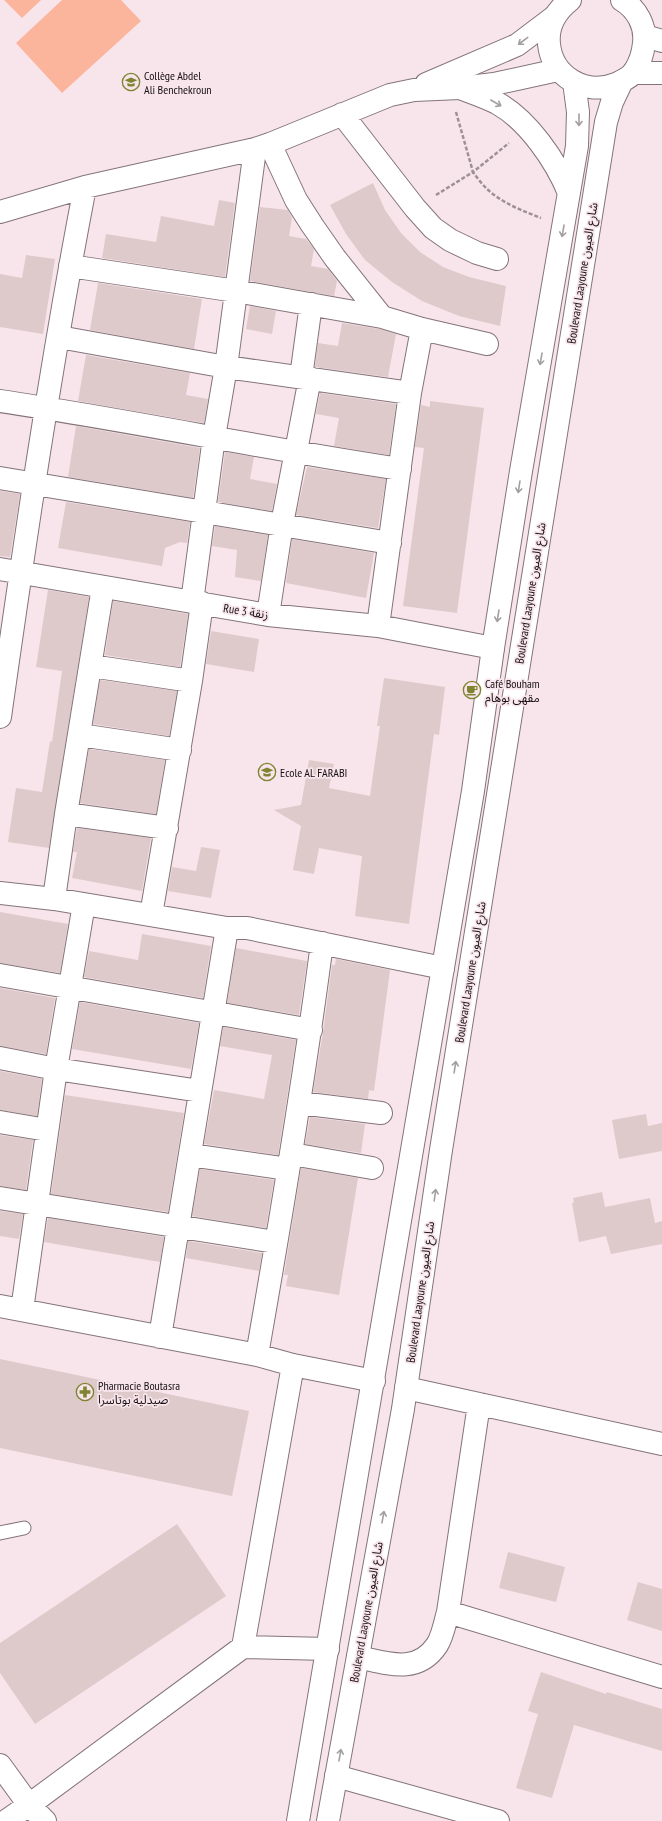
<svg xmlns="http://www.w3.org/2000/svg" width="662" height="1821" font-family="'PT Sans Narrow','Noto Sans Arabic',sans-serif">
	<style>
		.green { fill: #fbb59d }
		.building { fill: #decaca }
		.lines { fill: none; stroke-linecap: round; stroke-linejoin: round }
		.lane-casing { stroke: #84747a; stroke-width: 15 }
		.street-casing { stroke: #84747a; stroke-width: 24 }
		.secondary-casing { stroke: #84747a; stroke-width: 24 }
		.path { stroke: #9e9196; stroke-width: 2.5; stroke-dasharray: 4 2; stroke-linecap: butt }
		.lane { stroke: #fff; stroke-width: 13 }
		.street { stroke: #fff; stroke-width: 22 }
		.secondary { stroke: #fff; stroke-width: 22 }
		.oneway { stroke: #a29fa1 }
		.labels { text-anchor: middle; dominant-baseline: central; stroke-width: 3.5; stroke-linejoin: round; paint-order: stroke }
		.poi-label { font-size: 12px; fill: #161013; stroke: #f8e5ec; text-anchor: start }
		.street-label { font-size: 12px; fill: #161013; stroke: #f8e5ec }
	</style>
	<rect width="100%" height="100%" fill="#f8e5ec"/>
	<path class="green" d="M4,0H41L22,18Z
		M62,0H121L141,21L62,93L16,43Z"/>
	<path class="building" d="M373,183L385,210L401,233L420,252L443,267L469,277L506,286L500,326L459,316L422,301L392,282L365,260L346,234L330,205Z
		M219,200L235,203L225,277L102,258L106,234L156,242L161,216L214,226Z
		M260,207L288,210L292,218L289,236L306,239L314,249L311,266L328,269L337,281L334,296L250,281Z
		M26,255L55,259L43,334L0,327V274L22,278Z
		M98,283L202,299L194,349L90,330Z
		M250,306L276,311L272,334L246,329Z
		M342,323L379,329L396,334L388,377L315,367L318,343L338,346Z
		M86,355L190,373L186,395L208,399L204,423L78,401Z
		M320,393L396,404L389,455L334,446L339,418L316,414Z
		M430,401L484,408L457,613L403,606L424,448L415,447L421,405L430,407Z
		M76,426L200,448L193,498L68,477Z
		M225,452L254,457L250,479L277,484L272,511L218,502Z
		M307,467L386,479L378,528L296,515Z
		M0,491L20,494L10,557L0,556Z
		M66,502L190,522L187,543L180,542L165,548L162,566L58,548Z
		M215,526L268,535L261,581L235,577L237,550L212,546Z
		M292,539L374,553L366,598L286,583Z
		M48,590L89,597L49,848L8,842L16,788L42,792L50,741L52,742L62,671L36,667Z
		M113,601L188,614L180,667L105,655Z
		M211,631L259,639L254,672L206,664Z
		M384,678L445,687L439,735L434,734L409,924L355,916L362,856L319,848L314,874L293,870L301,826L274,810L301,805L309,760L334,764L329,788L370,796L380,726H377Z
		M100,680L177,691L169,736L93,724Z
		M89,749L165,760L156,814L80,803Z
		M77,828L151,838L142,891L72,878L77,852H73Z
		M201,847L220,850L211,898L168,891L172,867L196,871Z
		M0,912L68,924L60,973L0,963Z
		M142,934L211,946L203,998L84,977L89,951L138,960Z
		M236,948L307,961L299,1015L227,1003Z
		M336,959L390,970L374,1091L369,1090L368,1099L313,1092L323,1032L332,965H335Z
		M0,988L55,998L46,1054L0,1046Z
		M80,1002L199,1023L191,1069L72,1049Z
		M223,1027L296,1040L278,1155L204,1144L214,1090L264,1099L272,1055L220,1046Z
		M0,1071L42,1079L37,1116L0,1110Z
		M65,1095L184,1113L168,1212L51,1194Z
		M646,1114L648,1126L662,1123V1151L619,1159L612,1120Z
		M310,1117L365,1124L361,1153L305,1144Z
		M0,1135L33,1140L26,1190L0,1186Z
		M301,1168L358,1178L339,1295L286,1286L288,1275H284Z
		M200,1169L274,1180L266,1228L192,1216Z
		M602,1192L605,1207L650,1198L655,1223L662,1221V1244L611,1254L606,1236L579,1242L572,1203H574L573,1198Z
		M0,1211L23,1214L19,1239L0,1236Z
		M48,1218L164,1237L160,1262L44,1242Z
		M188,1241L262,1253L259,1271L186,1258Z
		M0,1359L249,1411L232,1496L0,1448Z
		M177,1524L226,1596L35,1724L0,1673V1643Z
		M508,1552L565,1567L556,1602L499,1588Z
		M638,1582L662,1589V1631L627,1620Z
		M541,1672L606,1694L607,1692L662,1709V1751L574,1725L552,1798L516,1788L538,1714L528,1711Z"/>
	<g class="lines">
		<defs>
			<path id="lane" d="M0,1533L24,1528"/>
			<path id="street" d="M645,36L662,41
				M633,73H662
				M426,84L517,45L554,17
				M342,114L415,208L433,228L450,240L477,253L497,259
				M270,144L296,200L312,225L335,258L382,317L422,329L487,344
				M0,212L85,187L255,149L270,144L390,95L414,90L460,88L494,84L558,70
				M70,266L236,291L382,317
				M59,337L226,367L410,393
				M301,377L311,304
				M0,401C134,421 266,449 400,469
				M0,478L390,543
				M0,569L268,615L378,626L493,648
				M192,602L214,437L226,367L255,149
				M268,615L282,524L310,378
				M378,626L410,393L422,329
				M91,666L191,681
				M0,717C25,540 51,363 85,187
				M80,735L180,750
				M66,814L167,828
				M0,893L54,899L227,928H247L443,968
				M54,899L66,814L103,587
				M151,915L191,681L202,603
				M0,975L311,1030
				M0,1058L56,1069L200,1091
				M300,1103L381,1113
				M0,1122L47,1130
				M292,1154L372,1168
				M190,1155L288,1169
				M0,1198L275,1242
				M0,1306L257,1355L293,1365L374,1381
				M22,1310L56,1069L84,904
				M160,1337L227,928
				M257,1355C281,1218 304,1081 322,943
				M293,1365L243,1647L328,1649
				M406,1388L662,1444
				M448,1612L662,1677
				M358,1657C387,1663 417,1675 437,1645C443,1636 445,1622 448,1612L479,1404
				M0,1765L29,1805L45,1821
				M336,1776L498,1821
				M6,1821L29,1805L243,1647"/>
			<path id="secondary" d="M570,0C556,11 547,26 549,44C552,77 586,96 616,84C622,81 631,77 634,72C640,63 643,54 644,43C646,26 637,9 622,0
				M460,88C473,93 485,97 497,103C528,120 556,161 569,193
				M298,1821L473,791L493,648L521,471L577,146L578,112L574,82
				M328,1821L403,1409L441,1150L606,122L612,102L622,81"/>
		</defs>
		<use href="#lane" class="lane-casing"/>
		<use href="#street" class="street-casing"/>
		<use href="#secondary" class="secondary-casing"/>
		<path class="path" d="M456,112L473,172L509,143
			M436,195L473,172C477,178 482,184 487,189C502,203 523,211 541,218"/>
		<use href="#lane" class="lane"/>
		<use href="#street" class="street"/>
		<use href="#secondary" class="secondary"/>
	</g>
	<defs><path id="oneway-shaft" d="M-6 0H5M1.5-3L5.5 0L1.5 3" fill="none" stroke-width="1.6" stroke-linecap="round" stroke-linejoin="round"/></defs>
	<g class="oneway">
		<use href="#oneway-shaft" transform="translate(523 41) rotate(143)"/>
		<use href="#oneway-shaft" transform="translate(496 103) rotate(30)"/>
		<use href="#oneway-shaft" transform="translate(579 120) rotate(90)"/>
		<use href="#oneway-shaft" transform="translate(563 231) rotate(100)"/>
		<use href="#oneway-shaft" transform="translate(541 359) rotate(100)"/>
		<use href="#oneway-shaft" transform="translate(519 487) rotate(99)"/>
		<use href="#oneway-shaft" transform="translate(498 616) rotate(99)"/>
		<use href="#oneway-shaft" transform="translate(455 1067) rotate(-81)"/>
		<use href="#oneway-shaft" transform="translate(435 1195) rotate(-82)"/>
		<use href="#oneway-shaft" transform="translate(383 1517) rotate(-80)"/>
		<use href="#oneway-shaft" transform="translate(340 1755) rotate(-80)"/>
	</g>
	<defs>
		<symbol id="school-ring" viewBox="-11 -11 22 22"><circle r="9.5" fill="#f8e5ec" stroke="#7e842f" stroke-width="1.5"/><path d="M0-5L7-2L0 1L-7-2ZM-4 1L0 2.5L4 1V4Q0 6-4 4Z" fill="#7e842f"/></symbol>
		<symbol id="cafe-ring" viewBox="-11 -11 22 22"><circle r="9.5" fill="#f8e5ec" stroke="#7e842f" stroke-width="1.5"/><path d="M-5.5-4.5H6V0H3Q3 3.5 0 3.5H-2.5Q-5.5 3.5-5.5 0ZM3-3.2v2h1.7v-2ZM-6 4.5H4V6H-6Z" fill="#7e842f"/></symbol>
		<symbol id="pharmacy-ring" viewBox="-11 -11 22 22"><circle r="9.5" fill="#f8e5ec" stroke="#7e842f" stroke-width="1.5"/><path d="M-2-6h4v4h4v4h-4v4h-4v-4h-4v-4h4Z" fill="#7e842f"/></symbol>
	</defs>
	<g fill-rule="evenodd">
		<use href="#school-ring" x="121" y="72" width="20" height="20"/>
		<use href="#cafe-ring" x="462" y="680" width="20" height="20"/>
		<use href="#school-ring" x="257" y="762" width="20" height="20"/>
		<use href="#pharmacy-ring" x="75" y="1382" width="20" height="20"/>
	</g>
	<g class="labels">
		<g class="poi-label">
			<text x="144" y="75">Collège Abdel<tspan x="144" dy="14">Ali Benchekroun</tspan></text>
			<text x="485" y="683">Café Bouham<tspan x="485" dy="14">مقهى بوهام</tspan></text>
			<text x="280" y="772">Ecole AL FARABI</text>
			<text x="98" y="1385">Pharmacie Boutasra<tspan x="98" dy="14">صيدلية بوتاسرا</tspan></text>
		</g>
		<g class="street-label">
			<text transform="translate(582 273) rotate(-81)">Boulevard Laayoune شارع العيون</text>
			<text transform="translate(530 593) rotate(-81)">Boulevard Laayoune شارع العيون</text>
			<text transform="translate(246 611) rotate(9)">Rue 3 زنقة</text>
			<text transform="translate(470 972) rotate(-81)">Boulevard Laayoune شارع العيون</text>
			<text transform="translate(420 1292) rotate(-82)">Boulevard Laayoune شارع العيون</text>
			<text transform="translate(366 1612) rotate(-80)">Boulevard Laayoune شارع العيون</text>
		</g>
	</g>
</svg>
